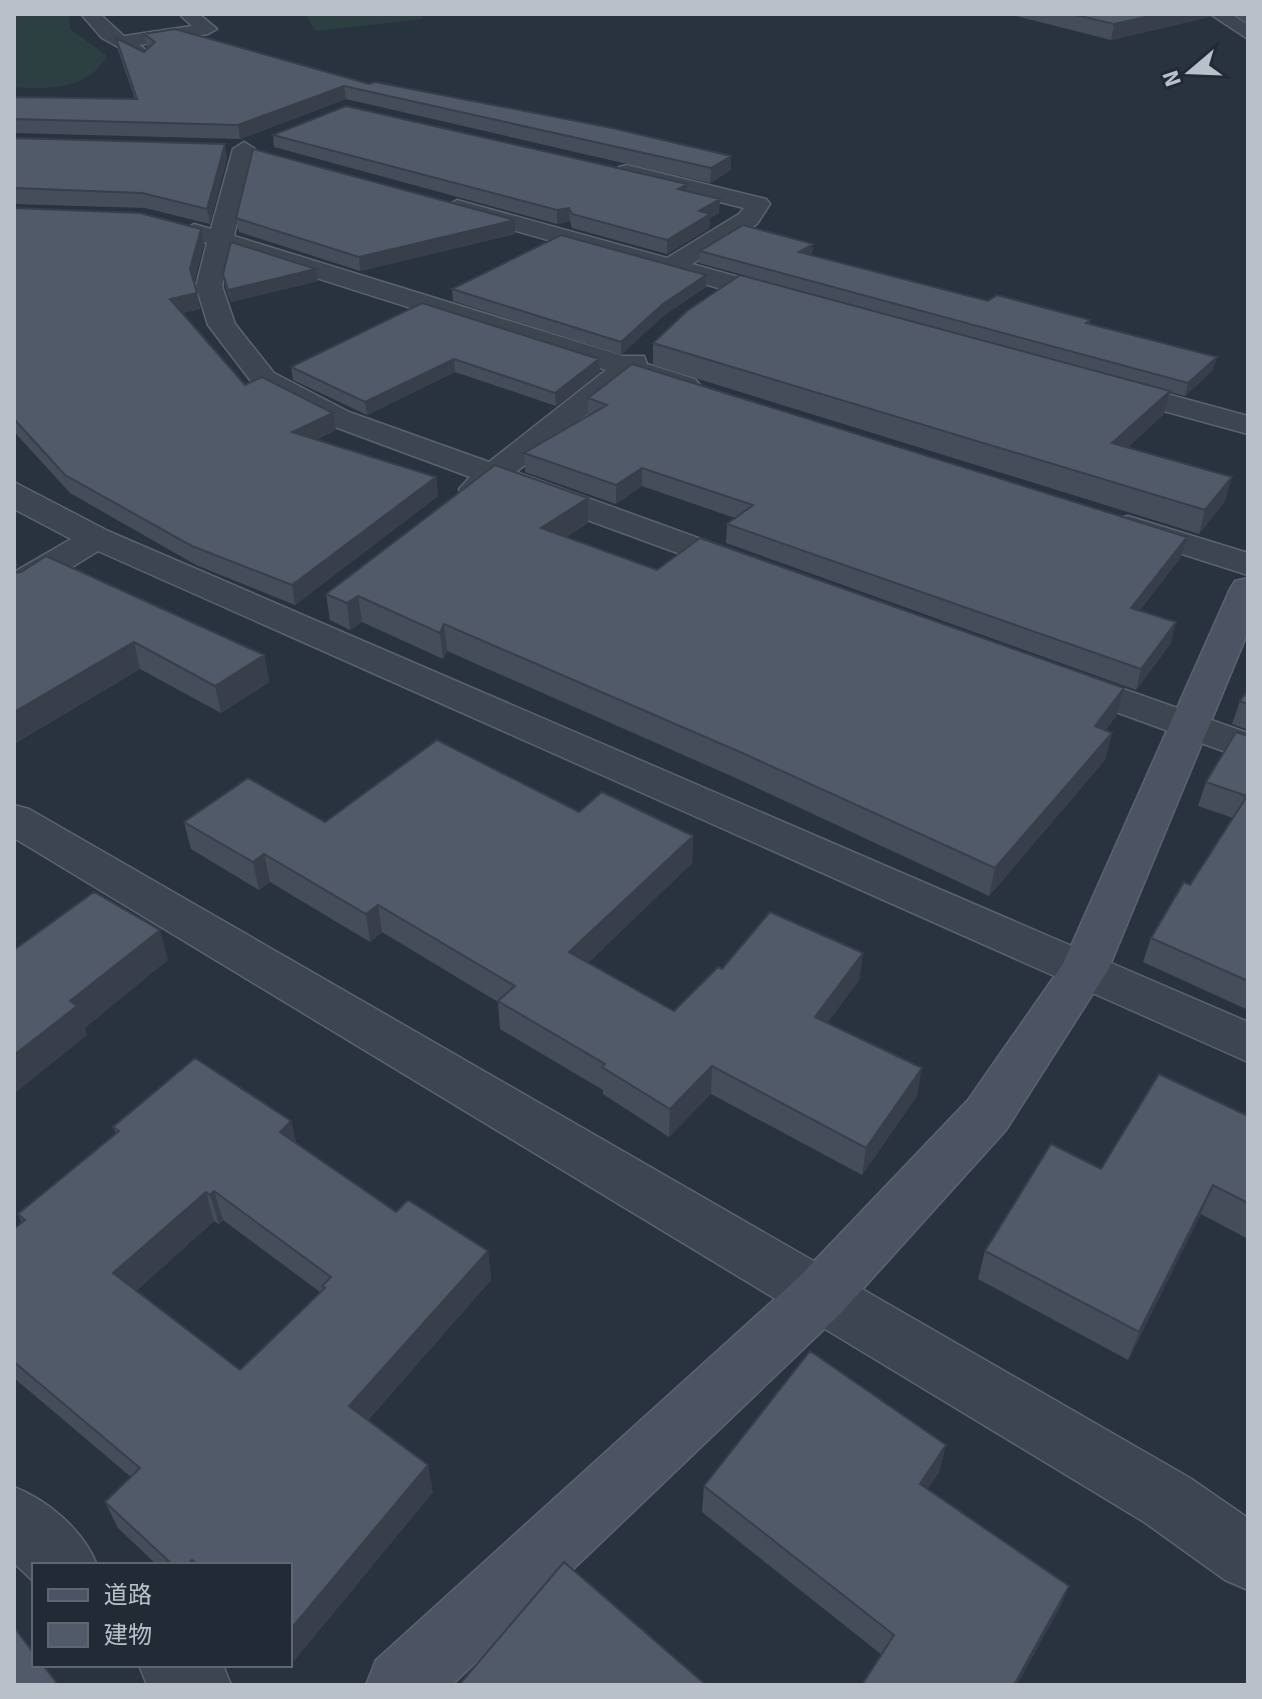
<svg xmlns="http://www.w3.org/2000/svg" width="1262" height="1699" font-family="Signika,'Noto Sans JP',sans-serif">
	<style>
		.green { fill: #2c4042 }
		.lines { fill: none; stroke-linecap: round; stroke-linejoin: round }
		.street-casing { stroke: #5b636e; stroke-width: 3 }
		.secondary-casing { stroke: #5b636e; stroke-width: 3 }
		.street { fill: #3d4550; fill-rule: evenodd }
		.secondary { fill: #4c5463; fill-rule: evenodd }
		.wall { fill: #454d5a; fill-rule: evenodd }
		.shaded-wall { fill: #383f4a }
		.building { fill: #505a69; stroke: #383f4a; stroke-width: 2; fill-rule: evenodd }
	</style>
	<rect width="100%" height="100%" fill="#293340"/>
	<path class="green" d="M14,14H69L70,29L107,56C89,89 48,90 14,87Z
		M306,14H421L423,19L315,31Z"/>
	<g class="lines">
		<defs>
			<path id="street" d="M81,14H100L124,36L192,26L179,14H199L217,29L208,34L139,45L155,56L145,62L102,38Z
				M1210,14H1231L1248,25V39Z
				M244,142L255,149L234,236L623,356H644L647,364L695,379L700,385L695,391L685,394L632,378L516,472L759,560L765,567L759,574L747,578L735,574L497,487C486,497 478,500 463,496L459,489L470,477L327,424L254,385L208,325L196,286L207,243L185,236L182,231L194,224L211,229L233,149ZM231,251L606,370L489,462L349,412L274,373L235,324L222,286Z
				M627,165L766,199L770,204L757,224L692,264L796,293L800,299L796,305H778L449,212L445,207L457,200L667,258L739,214L744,208L619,177L616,172L619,167Z
				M1108,378L1248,416V434L1098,393L1093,387L1098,381Z
				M14,482L108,531L1248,1022V1062L98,551L27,595L14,598V572L71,539L14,509Z
				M1128,516L1248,553V575L1116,533L1111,526L1116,519Z
				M1064,668L1248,733V760L1050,688L1045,680L1050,672Z
				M14,805L29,809L1190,1478L1248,1518V1590L1225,1580L1144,1522L14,838Z
				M14,1487C49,1501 83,1530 97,1565H34V1582L14,1563Z
				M139,1665H223L231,1685H147Z"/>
			<path id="secondary" d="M1248,578V632L1108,970L1006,1130L841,1313L452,1685H366L376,1660L799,1277L968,1100L1063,964L1230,589L1235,581Z"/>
		</defs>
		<use href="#street" class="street-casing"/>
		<use href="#secondary" class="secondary-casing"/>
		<use href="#street" class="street"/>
		<use href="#secondary" class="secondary"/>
	</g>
	<path class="wall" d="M1008,14H1210L1209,17L1111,40Z
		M1235,14H1248V25Z
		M144,34L369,84L731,156V170L710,183L346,99L240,139L14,133V97L135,99L118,50L116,38L144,52L148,48L147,47Z
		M273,135L686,191L719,213L710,218V228L667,254L572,228L570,221L557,224L274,147Z
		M14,138L227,158L210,224L145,208L14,204Z
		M14,208L201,229L204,244L194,282L200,309L182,313L245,385L333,413L336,430L316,440L436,477L438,496L295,605L196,565L70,493L17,435L14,428Z
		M236,218L515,234L360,271L239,232Z
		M700,251L812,255L988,301L1090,320L1089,324L1213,370L1185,396L1170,392L1164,414L1127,448L1225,501L1199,534L653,365V343L1118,377L699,263Z
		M316,269L318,281L231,302L225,286L223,274Z
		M706,275V287L663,316L621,355L453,301L452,289Z
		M422,303L599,359L600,372L556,406L455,372L367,415L293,380L291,367Z
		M588,398L1181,557L1140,610L1171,643L1136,690L726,543L727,524L735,518L642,486L616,504L525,472L524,453L588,416Z
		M588,523L566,537L657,570L1117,715L1105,730L1112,733L1105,760L989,896L738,779L447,651L443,659L362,622L350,630L330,620L326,594Z
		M14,573L264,655L269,682L221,713L140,669L14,744Z
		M1248,691V730L1232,724L1240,701Z
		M1248,736V1010L1143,962L1151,938L1190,885L1233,818L1198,806L1206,782Z
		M579,812L693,836L692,863L588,963L674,1011L722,969L863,953L859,980L827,1023L917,1096L862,1175L711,1094L669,1137L603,1094V1090L500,1029L498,1002L382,932L370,942L270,882L259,890L191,849L184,822H325Z
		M1248,1116V1239L1201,1214L1128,1360L978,1279L985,1251L1101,1169Z
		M291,1121L296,1143L396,1212L488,1251L491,1280L368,1420L433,1492L292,1663L290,1661V1565H157L118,1528L105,1502L131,1477L14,1378V1229L22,1223L18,1214L116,1134L113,1127ZM223,1220L320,1292L240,1370L136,1291L214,1221L219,1224Z
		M946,1445L939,1472L927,1489L1069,1586L1058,1611L882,1655L702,1512L704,1486Z"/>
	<path class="shaded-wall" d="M1159,14H1210L1209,17L1111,40L1114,24Z
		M344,86L346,99L240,139L238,125Z
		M225,144L227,158L210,224L207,209Z
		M731,156V170L710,183L711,168Z
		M687,184L686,198L678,189Z
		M720,199L719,213L710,218V228L667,254V240L699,211Z
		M569,208L570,221L557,224V210Z
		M515,220V234L360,271L359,257Z
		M201,229L204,244L193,285L190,269Z
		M813,244L812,256L799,252Z
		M316,269L318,281L231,302L228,290Z
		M706,275V287L663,316L621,355V342L663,304Z
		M197,293L200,309L173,315L170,299Z
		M1217,357L1213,370L1185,396L1188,383Z
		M454,359L455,372L367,415L365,402Z
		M599,359L600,372L556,406L555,393Z
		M1170,391L1164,414L1106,467L1112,443Z
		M333,413L336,430L295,450L292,432Z
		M642,468V486L616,504V485Z
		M436,477L438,496L295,605L292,585Z
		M1232,477L1225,501L1199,534L1205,510Z
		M588,498V523L542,554L541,528Z
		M1187,537L1181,557L1126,628L1131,608Z
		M14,552L18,566L14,570Z
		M358,596L362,622L350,630L347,603Z
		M1176,622L1171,643L1136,690L1141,669Z
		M444,624L447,651L443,659L440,633Z
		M134,642L140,669L14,744V712Z
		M264,655L269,682L221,713L215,686Z
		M1124,688L1117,715L1088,753L1095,726Z
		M1112,733L1105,760L989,896L995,868Z
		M693,836L692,863L570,980L569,952Z
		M264,854L270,882L259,890L253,862Z
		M378,905L382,932L370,942L366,914Z
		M160,930L168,960L85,1028L87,1035L14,1094V1055L70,1001Z
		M863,953L859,980L812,1044L815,1017Z
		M712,1066L711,1094L669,1137L670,1109Z
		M922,1068L917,1096L862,1175L866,1148Z
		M291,1121L298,1151L280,1132Z
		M1213,1185L1201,1214L1128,1360L1139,1332Z
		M214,1191L223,1220L219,1224L210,1195Z
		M206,1192L214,1221L124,1302L113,1273Z
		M488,1251L491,1280L356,1433L349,1406Z
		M946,1445L939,1472L913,1511L920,1484Z
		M428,1465L433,1492L292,1663L290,1658V1630Z
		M1069,1586L1058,1611L1017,1685H1014Z"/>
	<path class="building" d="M1072,14H1159L1114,24Z
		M175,29L369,84L375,82L612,128L731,156L711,168L344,86L238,125L14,119V97L137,99L116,38L144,52L155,42L144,34Z
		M346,106L687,184L678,189L720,199L699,211L710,214L667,240L572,214L569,208L557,210L273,135Z
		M14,138L225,144L207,209L142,193L14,188Z
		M253,149L515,220L359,257L236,218Z
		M14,208L140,213L201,229L190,269L197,293L170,299L245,385L262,377L333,413L292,432L436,477L292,585L192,546L65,475L14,419Z
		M743,225L813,244L799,252L988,301L997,295L1090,320L1086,323L1217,357L1188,383L700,251Z
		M561,235L706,275L663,304L621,342L452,289Z
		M231,242L316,269L228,290L223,274Z
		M740,275L1170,391L1112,443L1232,477L1205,510L653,343L687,311Z
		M422,303L599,359L555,393L454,359L365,402L291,367Z
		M632,364L1187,537L1131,608L1176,622L1141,669L727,524L753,505L642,468L616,485L524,453L607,405L588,398Z
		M495,465L588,498L541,528L657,570L700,538L1124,688L1095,726L1112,733L995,868L740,752L444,624L440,633L358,596L347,603L326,594Z
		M46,556L264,655L215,686L134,642L14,712V573L21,572Z
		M1248,691V704L1240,701Z
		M1236,732L1248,736V981L1151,938L1184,882L1190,885L1247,796L1206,782Z
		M437,740L579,812L602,792L693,836L569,952L674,1011L718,967L722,969L770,912L863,953L815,1017L922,1068L866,1148L712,1066L670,1109L602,1067L605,1064L498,1001L515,986L378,905L366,914L264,854L253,862L184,822L248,778L325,822Z
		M94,892L160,930L70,1001L77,1006L14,1055V950Z
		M195,1058L291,1121L280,1132L396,1212L408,1200L488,1251L349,1406L428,1465L290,1630V1565H198L192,1560L187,1565H173L105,1502L140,1468L14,1362V1229L25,1220L18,1214L119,1131L113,1127ZM214,1191L331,1277L322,1286L325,1288L240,1370L113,1273L206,1192L210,1195Z
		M1159,1074L1248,1116V1203L1213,1185L1139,1332L985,1251L1051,1144L1101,1169Z
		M810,1351L946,1445L920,1484L1069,1586L1014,1685H862L894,1635L704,1486Z
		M564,1562L706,1685H459Z
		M14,1627L34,1654V1665H43L58,1685H14Z"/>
	<rect width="1262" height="1699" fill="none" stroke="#bac0ca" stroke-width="32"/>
	<rect x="32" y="1563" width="260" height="104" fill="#222a36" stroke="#5f6671" stroke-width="2"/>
	<rect x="48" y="1589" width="40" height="12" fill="#4c5463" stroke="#5f6671" stroke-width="2"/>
	<text x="104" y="1603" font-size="24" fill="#bac0ca">道路</text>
	<rect x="48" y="1623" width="40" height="24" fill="#505a69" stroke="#5f6671" stroke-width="2"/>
	<text x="104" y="1643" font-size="24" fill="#bac0ca">建物</text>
	<g transform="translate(1190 72) rotate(251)" stroke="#222a36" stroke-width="6" paint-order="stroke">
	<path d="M0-6L14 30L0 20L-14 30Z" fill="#bac0ca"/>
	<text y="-12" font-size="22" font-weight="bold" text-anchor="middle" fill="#bac0ca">N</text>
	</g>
</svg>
